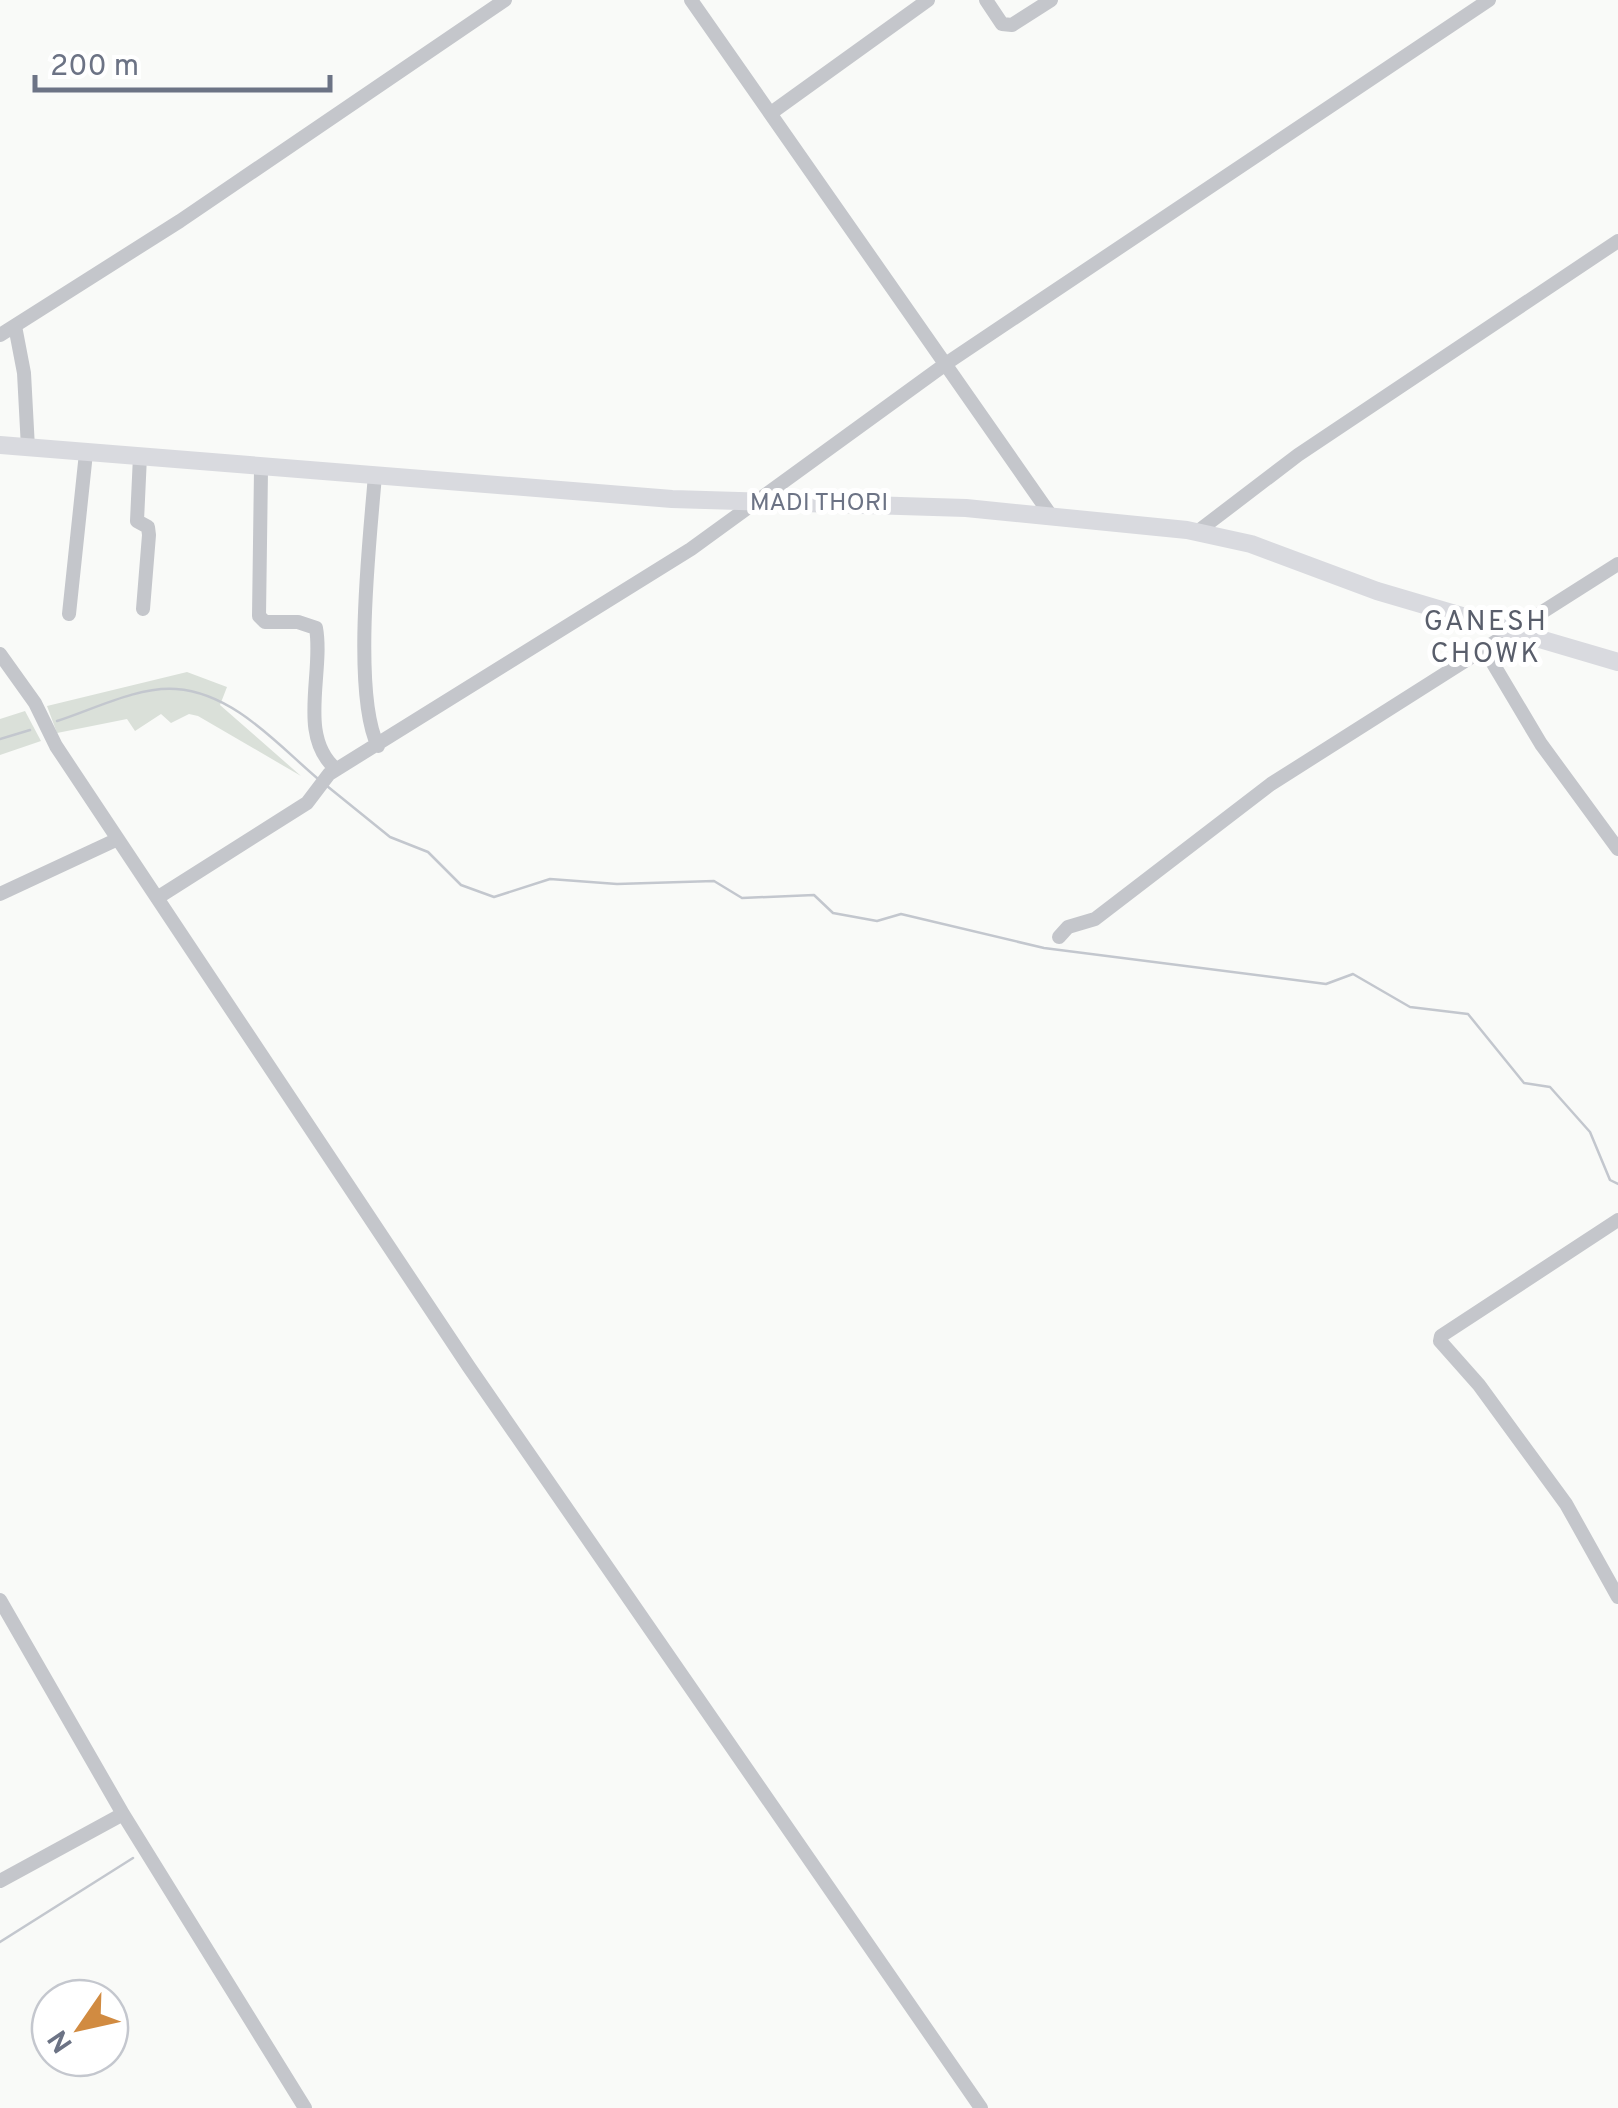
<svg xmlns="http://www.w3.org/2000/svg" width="1618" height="2108" font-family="Overpass,sans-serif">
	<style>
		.green { fill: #dae0d9 }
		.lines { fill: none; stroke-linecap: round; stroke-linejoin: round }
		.stream { stroke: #c3c7ce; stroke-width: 2.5 }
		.minor { stroke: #c4c6cb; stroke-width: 14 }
		.major { stroke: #d9dadf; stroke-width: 18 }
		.labels { text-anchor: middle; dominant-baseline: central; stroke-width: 10; stroke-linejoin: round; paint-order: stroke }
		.street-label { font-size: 25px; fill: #6c7385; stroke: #fff }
		.neighbourhood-label { font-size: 28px; letter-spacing: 2.5px; fill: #595e6b; stroke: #fff }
	</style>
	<rect width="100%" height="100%" fill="#f9faf8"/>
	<path class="green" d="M187,672L227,687L220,705L301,776L198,716L189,714L171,723L161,714L135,731L127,719L57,733L47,706Z
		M25,711L41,741L0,755V719Z"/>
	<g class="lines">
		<path class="stream" d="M57,721C92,710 138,686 176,689C233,693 276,743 317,778
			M0,739L30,730
			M327,786L390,837L428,852L461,885L494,897L550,879L617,884L714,881L742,898L814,895L833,913L877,921L901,914L1044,948L1326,984L1353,974L1410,1007L1468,1014L1524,1083L1550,1087L1590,1132L1610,1180L1618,1184
			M0,1942L133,1858"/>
		<path class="minor" d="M691,0L1052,517
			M986,0L1002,24L1012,25L1051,0
			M771,113L928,0
			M15,326L24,373L28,448
			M0,335L180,221L505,0
			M140,456L137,521L148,527L149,535L143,609
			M261,470L259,616L265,622H298L316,628C324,673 297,736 336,769
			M375,475C370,538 352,693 378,746
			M1197,532L1298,455L1618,241
			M69,614L86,453
			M1485,650L1541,744L1618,849
			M0,654L35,703L56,746L469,1367L981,2108
			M0,894L118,839
			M157,898L307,803L329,774L691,549L947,363L1489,0
			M1059,937L1068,927L1095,919L1271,784L1618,564
			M1618,1220L1441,1336L1440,1341L1479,1385L1566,1504L1618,1597
			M0,1600L123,1814L305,2108
			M0,1881L123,1814"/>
		<path class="major" d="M0,445L672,499L966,508L1187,530L1251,544L1377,591L1618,662"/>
	</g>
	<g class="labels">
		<g class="street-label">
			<text x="819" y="504">MADI THORI</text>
		</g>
		<g class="neighbourhood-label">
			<text x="1486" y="623">GANESH<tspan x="1486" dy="32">CHOWK</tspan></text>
		</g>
	</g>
	<g transform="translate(80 2028) rotate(236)"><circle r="48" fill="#ffffff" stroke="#c4c7ce" stroke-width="2.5"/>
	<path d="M0-8L18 38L0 25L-18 38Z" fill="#d18b41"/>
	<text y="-15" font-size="28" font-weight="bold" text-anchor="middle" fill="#6c7385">N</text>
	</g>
	<path d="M35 75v15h295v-15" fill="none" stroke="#6c7385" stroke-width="5"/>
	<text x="50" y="75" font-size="30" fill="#6c7385" stroke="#ffffff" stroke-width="8" paint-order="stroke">200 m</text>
</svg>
